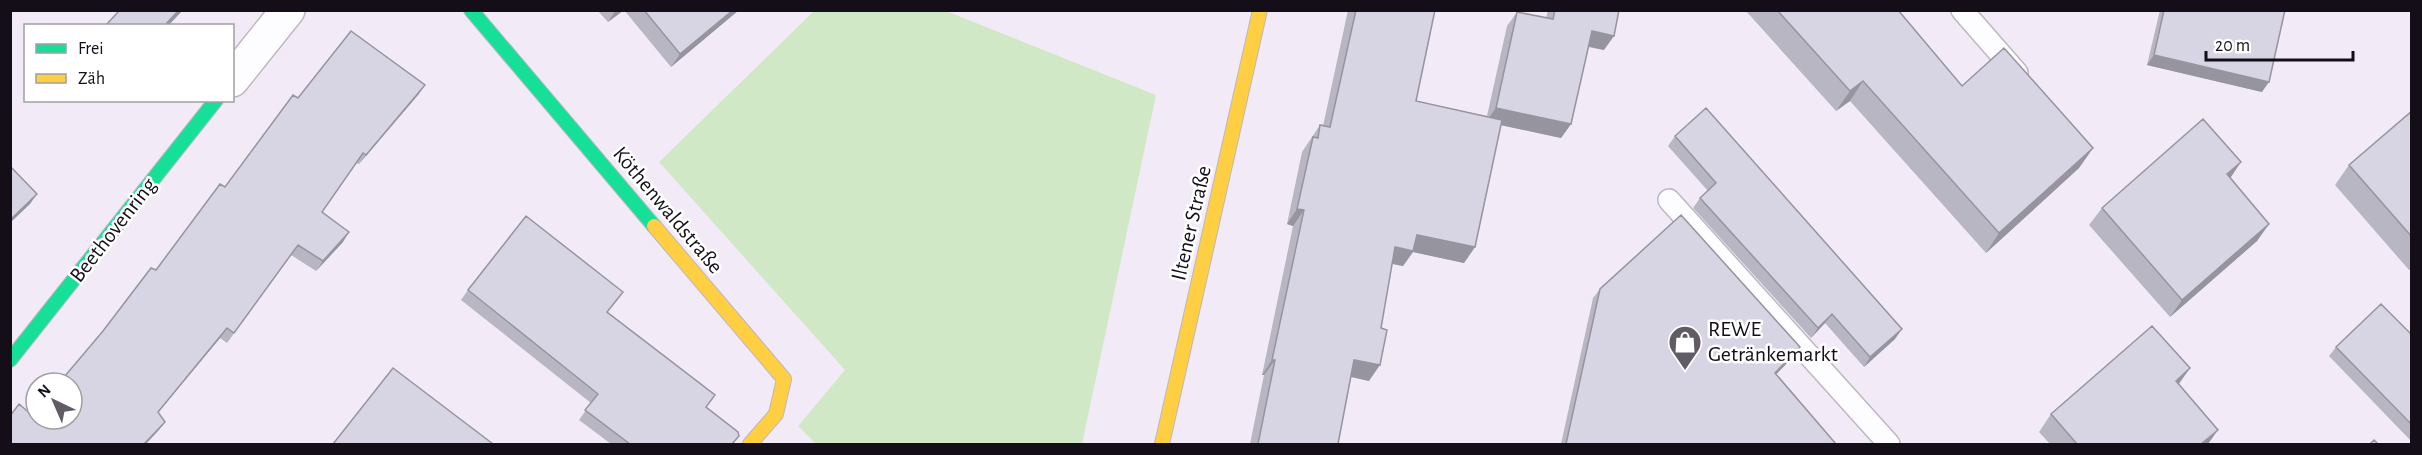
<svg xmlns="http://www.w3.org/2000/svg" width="2422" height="455" font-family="'Alegreya Sans',sans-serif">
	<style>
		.green { fill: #d1e8c6 }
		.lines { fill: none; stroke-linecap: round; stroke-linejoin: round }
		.lane-casing { stroke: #bdb7c1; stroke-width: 24 }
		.street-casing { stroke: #bdb7c1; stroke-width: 36 }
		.fast-casing { stroke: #bdb7c1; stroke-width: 16 }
		.slow-casing { stroke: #bdb7c1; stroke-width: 16 }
		.lane { stroke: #fdfcfe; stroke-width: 21 }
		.street { stroke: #fdfcfe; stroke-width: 33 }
		.fast { stroke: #16e098; stroke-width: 14 }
		.slow { stroke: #ffcf43; stroke-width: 14 }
		.wall { fill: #b9b6c3 }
		.shaded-wall { fill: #96949f }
		.building { fill: #d7d4e3; stroke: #96949f; stroke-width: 1.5 }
		.labels { text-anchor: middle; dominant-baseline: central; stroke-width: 5; stroke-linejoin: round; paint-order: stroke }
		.street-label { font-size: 22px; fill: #130e17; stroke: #fff }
		.poi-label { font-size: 22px; fill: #130e17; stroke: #fff; text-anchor: start }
	</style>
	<rect width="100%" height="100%" fill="#f2ebf7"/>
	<path class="green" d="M814,11H946L1156,95L1082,444H816L798,426L845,370L659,162Z"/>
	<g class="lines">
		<defs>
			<path id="lane" d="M1962,10L2017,73
				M1669,200L1889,444"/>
			<path id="street" d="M232,80L288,10"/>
			<path id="fast" d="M471,10L654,226
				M10,360L216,100"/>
			<path id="slow" d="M654,226L784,379L776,414L750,444
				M1162,444L1260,10"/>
		</defs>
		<use href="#lane" class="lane-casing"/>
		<use href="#street" class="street-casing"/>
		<use href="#fast" class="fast-casing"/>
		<use href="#slow" class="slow-casing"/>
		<use href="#lane" class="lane"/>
		<use href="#street" class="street"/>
		<use href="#fast" class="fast"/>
		<use href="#slow" class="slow"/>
	</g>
	<path class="wall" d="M597,10H624L608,22Z
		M624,10H739L671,67Z
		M1348,10H1435L1416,101L1487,116L1507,26L1517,12L1546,18L1548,10H1619L1604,50L1588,47L1571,124L1561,138L1501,125L1475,247L1464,263L1413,252L1403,266L1392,264L1369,381L1351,377L1338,444H1250L1264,375H1262L1293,226L1287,224L1302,152L1320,125L1323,126Z
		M1745,10H1898L1962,86L2093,148L2079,168L1986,253L1850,101L1836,111Z
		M2160,10H2285L2262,92L2147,65Z
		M425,85L418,95L359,164L356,163L322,212L343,242L316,271L291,255L227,343L220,338L158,412L165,422L158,431L32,415L156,270L225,187Z
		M2412,111V268L2409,270L2335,185L2349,165Z
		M1675,136L1895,339L1864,367L1825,323L1811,338L1693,208L1700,198L1708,191L1668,146Z
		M2230,178L2269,224L2257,241L2170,317L2089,225L2102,208Z
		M1600,289L1800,347L1793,357L1776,374L1836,444H1561L1593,298Z
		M468,290L623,292L607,313L706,407L733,444H611L579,420L591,403L461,300Z
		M2412,335V441H2411L2329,356L2336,347Z
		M2190,368L2179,384L2208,444H2050L2039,432L2051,414Z"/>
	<path class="shaded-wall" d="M179,10H183L168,26H164Z
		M616,10H624L608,22Z
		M733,10H739L671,67L680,54Z
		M1592,31L1614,36L1604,50L1582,45Z
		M2154,55L2269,82L2262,92L2147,65Z
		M1863,81L1850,101L1836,111L1850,91Z
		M425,85L418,95L359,164L366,155Z
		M1496,108L1571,124L1561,138L1486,122Z
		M2093,148L2079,168L1986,253L1999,233Z
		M2241,162L2229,180L2227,174Z
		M37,194L30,204L10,223V220Z
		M1297,209L1304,210L1293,226L1287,224Z
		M2269,224L2257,241L2170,317L2182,300Z
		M349,232L343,242L316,271L323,261Z
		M1417,235L1475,247L1464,263L1413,252L1403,266L1384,262L1395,247Z
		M1832,314L1825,323L1811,338L1818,328Z
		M227,328L220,338L151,421L158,412Z
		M1902,329L1895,339L1864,367L1870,357Z
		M1800,347L1793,357L1768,383L1775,373Z
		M1272,360H1275L1264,375H1262Z
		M1354,360L1380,365L1369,381L1343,375Z
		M2190,368L2177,386L2176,381Z
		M165,422L158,431L146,444H144Z
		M2218,430L2208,444H2201Z"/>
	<path class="building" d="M120,10H179L164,26H105Z
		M644,10H733L680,54Z
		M1356,10H1435L1416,101L1502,120L1475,247L1417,235L1413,251L1395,247L1381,328L1387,330L1380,365L1354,360L1338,444H1258L1275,360H1272L1304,210L1297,209L1313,137L1318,138L1320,125L1330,127Z
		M1555,10H1619L1614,36L1592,31L1571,124L1496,108L1517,12L1553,19Z
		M1777,10H1898L1962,86L2004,48L2093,148L1999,233L1863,81L1850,91Z
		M2164,10H2285L2269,82L2154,55Z
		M351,31L425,85L366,155L363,153L322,212L349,232L323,261L298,245L234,333L227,328L158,412L165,422L144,444H10V416L19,404L32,415L36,410V419H72V383H59L103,331L151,268L156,270L220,184L225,187L293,95L298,98Z
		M1706,108L1902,329L1870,357L1832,314L1818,328L1700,198L1716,183L1675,136Z
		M2412,111V237L2349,165Z
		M2203,119L2241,162L2227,174L2269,224L2182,300L2102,208Z
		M10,166L37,194L10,220Z
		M1681,215L1800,347L1775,373L1836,444H1566L1600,289Z
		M526,216L623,292L607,312L715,395L706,407L738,432L739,436L732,444H630L585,410L598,394L468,290Z
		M2381,304L2412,335V425L2336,347Z
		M2152,326L2190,368L2176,381L2218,430L2201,444H2077L2051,414Z
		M393,368L493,444H333Z
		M2374,440L2378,444H2370Z"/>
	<defs>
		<symbol id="shop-pin" viewBox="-11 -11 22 30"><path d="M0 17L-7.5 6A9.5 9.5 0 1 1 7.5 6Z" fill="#615b65" stroke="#fff"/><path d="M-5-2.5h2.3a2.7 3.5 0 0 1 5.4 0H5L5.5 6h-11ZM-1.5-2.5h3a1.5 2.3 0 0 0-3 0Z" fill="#fff"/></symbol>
	</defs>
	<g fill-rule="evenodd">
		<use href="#shop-pin" x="1666" y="323" width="38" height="52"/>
	</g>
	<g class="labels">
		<g class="street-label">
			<text transform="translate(668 210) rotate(50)">Köthenwaldstraße</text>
			<text transform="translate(1191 223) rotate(-77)">Iltener Straße</text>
			<text transform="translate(113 230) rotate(-52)">Beethovenring</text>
		</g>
		<g class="poi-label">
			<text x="1708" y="329">REWE<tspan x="1708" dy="25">Getränkemarkt</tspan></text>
		</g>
	</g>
	<rect width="2422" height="455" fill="none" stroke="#130e17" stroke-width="24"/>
	<rect x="24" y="24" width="210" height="78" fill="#ffffff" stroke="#a19fa2" stroke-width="1.5"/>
	<rect x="36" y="44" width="30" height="9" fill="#16e098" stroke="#a19fa2" stroke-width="1.5"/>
	<text x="78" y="54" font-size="18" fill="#130e17">Frei</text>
	<rect x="36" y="74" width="30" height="9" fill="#ffcf43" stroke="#a19fa2" stroke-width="1.5"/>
	<text x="78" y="84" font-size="18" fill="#130e17">Zäh</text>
	<g transform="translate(54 401) rotate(316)"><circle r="28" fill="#ffffff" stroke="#a19fa2" stroke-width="1.5"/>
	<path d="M0-4.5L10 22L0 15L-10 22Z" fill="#615b65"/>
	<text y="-9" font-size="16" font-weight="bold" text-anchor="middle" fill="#130e17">N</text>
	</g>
	<path d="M2206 51v9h147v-9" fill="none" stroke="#130e17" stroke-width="3"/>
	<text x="2215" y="51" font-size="18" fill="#130e17" stroke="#ffffff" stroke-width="4.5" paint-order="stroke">20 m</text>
</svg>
